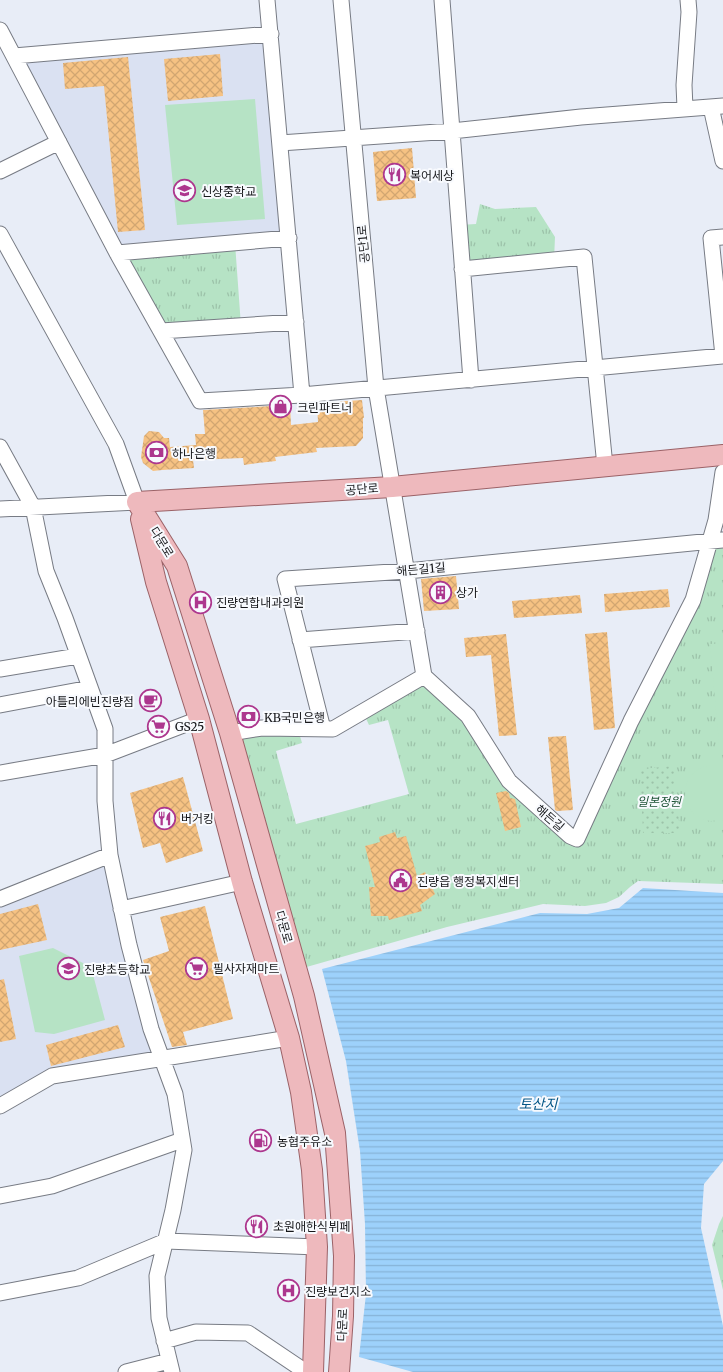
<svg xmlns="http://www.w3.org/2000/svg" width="723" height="1372" font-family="Merriweather,'Noto Sans KR',serif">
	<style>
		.built { fill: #dae1f2 }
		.grass { fill: url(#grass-tufts) }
		.garden { fill: url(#garden-dots) }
		.pitch { fill: #b6e3c5 }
		.water { fill: url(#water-rules) }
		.building { fill: url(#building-cross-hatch) }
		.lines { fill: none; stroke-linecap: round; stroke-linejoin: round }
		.minor-casing { stroke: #777b84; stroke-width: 17 }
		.major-casing { stroke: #9b6267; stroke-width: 22 }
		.minor { stroke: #fff; stroke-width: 15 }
		.major { stroke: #eeb9bd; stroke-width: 20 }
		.labels { text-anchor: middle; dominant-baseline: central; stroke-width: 4; stroke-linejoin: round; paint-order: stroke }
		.poi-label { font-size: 12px; fill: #16171a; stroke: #f8fafe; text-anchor: start }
		.street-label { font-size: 12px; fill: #16171a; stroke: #f8fafe }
		.park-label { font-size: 12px; font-style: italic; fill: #1b5234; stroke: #f8fafe }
		.water-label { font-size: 14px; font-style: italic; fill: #045686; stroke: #f8fafe }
	</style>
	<defs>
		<pattern id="grass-tufts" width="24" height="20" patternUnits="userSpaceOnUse" patternTransform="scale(1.25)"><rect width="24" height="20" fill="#b6e3c5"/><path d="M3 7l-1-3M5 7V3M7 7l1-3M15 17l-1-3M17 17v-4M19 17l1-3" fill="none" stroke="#9cc2a9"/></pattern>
		<pattern id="garden-dots" width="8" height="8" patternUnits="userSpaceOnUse" patternTransform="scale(1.25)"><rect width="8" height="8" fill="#b6e3c5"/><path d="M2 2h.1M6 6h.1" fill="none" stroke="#9cc2a9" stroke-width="1.8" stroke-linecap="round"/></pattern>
		<pattern id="water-rules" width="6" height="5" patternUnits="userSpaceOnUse" patternTransform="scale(1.25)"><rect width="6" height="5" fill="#9dd1fb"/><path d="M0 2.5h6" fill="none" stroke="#86b3d7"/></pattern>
		<pattern id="building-cross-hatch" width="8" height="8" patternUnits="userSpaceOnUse" patternTransform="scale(1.25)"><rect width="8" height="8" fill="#f6c283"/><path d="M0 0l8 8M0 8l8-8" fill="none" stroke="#d2a671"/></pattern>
	</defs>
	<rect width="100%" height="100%" fill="#e8edf7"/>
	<path class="built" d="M271,34L289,238L117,253L14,56Z
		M110,855L162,1059L52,1076L0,1106V899Z"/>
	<path class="grass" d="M480,204L495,209L536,207L555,237L554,260L462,269L459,225L476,224Z
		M235,243L241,326L161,331L117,253Z
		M723,540V884L638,881L630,887L619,897L606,903L585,906L543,904L447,927L296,970L230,733L298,729L302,743L276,751L296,824L409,794L388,720L369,725L363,712L424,676L468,716L509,781L570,836L693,600L710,541Z
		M723,1216V1290L712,1245L719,1224Z"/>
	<path class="garden" d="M674,766L680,833H643L640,769Z"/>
	<path class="pitch" d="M255,99L265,219L177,225L165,105Z
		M723,643V744H719L710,644Z
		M723,765V820C719,820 715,821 711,821C682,818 675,778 703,767C709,765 717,766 723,765Z
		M53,948L91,967L105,1020L54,1034L35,1032L19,956Z"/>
	<path class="water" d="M643,888L723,893V1161L704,1184L701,1228L723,1326V1372H413L359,1357L366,1294L365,1224L360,1151L346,1061L322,969L540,913L587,914L619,908Z"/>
	<path class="building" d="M220,54L223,96L168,101L164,59Z
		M128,57L145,230L118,232L104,86L65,89L63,63Z
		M412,148L416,198L377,201L373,152Z
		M362,400L364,418H363V438L356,446L316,448L317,452L275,457L276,461L258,463L244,465L243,458L193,460L194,468L162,470L153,471L143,463L141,457L144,436L149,431L159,432L164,438H169L170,447L196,445L195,434H205L203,410L290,405L291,425L318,422L317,403Z
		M456,576L459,609L424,611L421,579Z
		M668,589L670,607L605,612L604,594Z
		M580,595L582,613L514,618L512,601Z
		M607,632L615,728L594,730L585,634Z
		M506,634L517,735L499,736L491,655L466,657L464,638Z
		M566,736L573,810L557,811L555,810L548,737Z
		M183,777L203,851L166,863L160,843L143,848L130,793Z
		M506,791L509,793L510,798L515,799L521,827L505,831L496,793Z
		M395,832L397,838L406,836L417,876L425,872L435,894L420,905L422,911L389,920L388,916H371L369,887H375L365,846L380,842L379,837Z
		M38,904L47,940L0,950V914Z
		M205,906L233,1019L183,1032L187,1045L172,1047L143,960L169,951L160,917Z
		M4,979L16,1039L0,1042V980Z
		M118,1025L125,1047L51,1066L46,1045Z"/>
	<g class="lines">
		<defs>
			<path id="minor" d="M341,0L376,388L424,676
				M442,0L471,380
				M0,30L117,253L200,401L302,395L267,0
				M14,56L271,34
				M711,107L723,161
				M685,108L684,85L689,12L688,0
				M280,143L452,131L581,117L723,106
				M0,171L59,142
				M0,234L116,444L137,502L0,509
				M117,253L289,238
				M462,269L584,257L605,466
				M161,331L296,322
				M302,395L723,356L711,238L723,237
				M0,447L33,507L46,571L65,618L105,729V801L110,855L129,945L151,1029L175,1094L184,1150L173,1210L157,1276L159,1318L172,1372
				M300,640L417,631
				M0,669L78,656
				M424,676L468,716L509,781L570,836L577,839L631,721L693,600L716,520L723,472
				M0,705L90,688
				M323,729L285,579L407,571L723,540
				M230,733L262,728L333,729L424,676
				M0,773L105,755L199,719
				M0,899L110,855
				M121,909L242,882
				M0,1106L52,1076L289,1038
				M0,1196L52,1186L182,1140
				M0,1293L78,1278L166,1241L317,1247
				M164,1341L196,1332L248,1333L306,1372
				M126,1372L169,1361"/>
			<path id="major" d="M137,502L177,566L230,733L304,996L335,1133L344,1256L343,1316L339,1372
				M137,502L392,487L723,455
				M141,519L156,582L199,719L242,882L289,1038L301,1092L312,1170L317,1247L313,1372"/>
		</defs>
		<use href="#minor" class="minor-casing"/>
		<use href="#major" class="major-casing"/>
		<use href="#minor" class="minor"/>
		<use href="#major" class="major"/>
	</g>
	<defs>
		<symbol id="restaurant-ring" viewBox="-11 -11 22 22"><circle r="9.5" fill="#f8fafe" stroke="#ad378e" stroke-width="1.5"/><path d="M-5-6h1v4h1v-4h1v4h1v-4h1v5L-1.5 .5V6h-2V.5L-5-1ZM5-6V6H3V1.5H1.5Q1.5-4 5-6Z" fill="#ad378e"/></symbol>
		<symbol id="school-ring" viewBox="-11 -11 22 22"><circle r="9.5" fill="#f8fafe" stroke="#ad378e" stroke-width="1.5"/><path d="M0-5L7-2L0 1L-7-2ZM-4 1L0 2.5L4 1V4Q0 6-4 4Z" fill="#ad378e"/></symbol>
		<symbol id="shop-ring" viewBox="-11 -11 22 22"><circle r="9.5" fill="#f8fafe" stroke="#ad378e" stroke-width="1.5"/><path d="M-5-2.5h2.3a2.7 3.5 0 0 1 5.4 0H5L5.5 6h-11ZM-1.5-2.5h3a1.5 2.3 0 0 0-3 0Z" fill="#ad378e"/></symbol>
		<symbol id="bank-ring" viewBox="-11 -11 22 22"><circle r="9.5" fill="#f8fafe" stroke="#ad378e" stroke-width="1.5"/><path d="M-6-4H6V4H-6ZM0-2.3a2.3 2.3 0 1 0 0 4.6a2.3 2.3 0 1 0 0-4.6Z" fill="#ad378e"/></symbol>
		<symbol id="building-ring" viewBox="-11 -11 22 22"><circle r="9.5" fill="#f8fafe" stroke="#ad378e" stroke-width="1.5"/><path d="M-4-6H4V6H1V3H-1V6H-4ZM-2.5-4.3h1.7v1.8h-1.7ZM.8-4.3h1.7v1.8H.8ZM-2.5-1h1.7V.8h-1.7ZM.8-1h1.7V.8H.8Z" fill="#ad378e"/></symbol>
		<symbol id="hospital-ring" viewBox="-11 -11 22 22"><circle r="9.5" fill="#f8fafe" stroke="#ad378e" stroke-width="1.5"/><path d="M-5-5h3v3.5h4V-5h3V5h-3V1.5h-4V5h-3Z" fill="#ad378e"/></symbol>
		<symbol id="cafe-ring" viewBox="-11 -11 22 22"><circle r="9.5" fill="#f8fafe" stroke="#ad378e" stroke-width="1.5"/><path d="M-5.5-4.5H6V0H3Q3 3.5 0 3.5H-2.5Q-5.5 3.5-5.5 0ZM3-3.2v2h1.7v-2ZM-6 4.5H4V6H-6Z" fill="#ad378e"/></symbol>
		<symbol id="supermarket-ring" viewBox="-11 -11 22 22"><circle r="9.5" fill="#f8fafe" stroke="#ad378e" stroke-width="1.5"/><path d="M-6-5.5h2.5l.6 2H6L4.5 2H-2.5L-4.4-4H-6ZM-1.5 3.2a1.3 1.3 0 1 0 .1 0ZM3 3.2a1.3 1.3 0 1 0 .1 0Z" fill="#ad378e"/></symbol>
		<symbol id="civic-ring" viewBox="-11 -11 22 22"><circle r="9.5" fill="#f8fafe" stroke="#ad378e" stroke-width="1.5"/><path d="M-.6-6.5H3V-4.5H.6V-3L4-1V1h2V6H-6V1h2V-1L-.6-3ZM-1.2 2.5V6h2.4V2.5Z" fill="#ad378e"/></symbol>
		<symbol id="fuel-ring" viewBox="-11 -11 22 22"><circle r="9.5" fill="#f8fafe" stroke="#ad378e" stroke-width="1.5"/><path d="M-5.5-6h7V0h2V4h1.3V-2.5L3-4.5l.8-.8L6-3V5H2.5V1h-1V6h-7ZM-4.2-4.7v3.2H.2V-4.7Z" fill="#ad378e"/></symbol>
	</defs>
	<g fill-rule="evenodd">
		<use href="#restaurant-ring" x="382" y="162" width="25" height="25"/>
		<use href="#school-ring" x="172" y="178" width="25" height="25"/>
		<use href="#shop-ring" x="268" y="394" width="25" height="25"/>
		<use href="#bank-ring" x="144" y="440" width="25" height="25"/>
		<use href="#building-ring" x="428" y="580" width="25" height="25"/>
		<use href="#hospital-ring" x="188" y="590" width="25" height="25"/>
		<use href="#cafe-ring" x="138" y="688" width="25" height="25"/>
		<use href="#bank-ring" x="236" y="704" width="25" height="25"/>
		<use href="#supermarket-ring" x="146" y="714" width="25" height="25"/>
		<use href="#restaurant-ring" x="152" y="806" width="25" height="25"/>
		<use href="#civic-ring" x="388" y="868" width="25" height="25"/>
		<use href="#supermarket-ring" x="184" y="956" width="25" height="25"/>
		<use href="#school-ring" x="56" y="956" width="25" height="25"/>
		<use href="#fuel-ring" x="248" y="1128" width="25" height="25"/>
		<use href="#restaurant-ring" x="244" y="1214" width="25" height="25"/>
		<use href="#hospital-ring" x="276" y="1278" width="25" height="25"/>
	</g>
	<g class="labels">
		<g class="poi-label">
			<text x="410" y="175">복어세상</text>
			<text x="201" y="191">신상중학교</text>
			<text x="297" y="407">크린파트너</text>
			<text x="172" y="453">하나은행</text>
			<text x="456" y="592">상가</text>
			<text x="216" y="602">진량연합내과의원</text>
			<text x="134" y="701" text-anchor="end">아틀리에빈진량점</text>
			<text x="264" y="717">KB국민은행</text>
			<text x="175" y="726">GS25</text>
			<text x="181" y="818">버거킹</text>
			<text x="417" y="881">진량읍 행정복지센터</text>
			<text x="213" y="968">필사자재마트</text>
			<text x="84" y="969">진량초등학교</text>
			<text x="277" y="1141">농협주유소</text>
			<text x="273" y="1226">초원애한식뷔페</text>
			<text x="305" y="1291">진량보건지소</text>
		</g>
		<g class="street-label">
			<text transform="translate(363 244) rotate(-95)">공단1로</text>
			<text transform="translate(362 489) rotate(-4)">공단로</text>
			<text transform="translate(162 542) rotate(58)">다문로</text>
			<text transform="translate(421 569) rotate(-5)">해든길1길</text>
			<text transform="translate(550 818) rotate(41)">해든길</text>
			<text transform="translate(284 927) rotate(74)">다문로</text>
			<text transform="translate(342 1325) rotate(-87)">다문로</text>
		</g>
		<g class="park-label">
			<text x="659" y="801">일본정원</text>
		</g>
		<g class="water-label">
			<text x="538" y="1104">토산지</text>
		</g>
	</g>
</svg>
